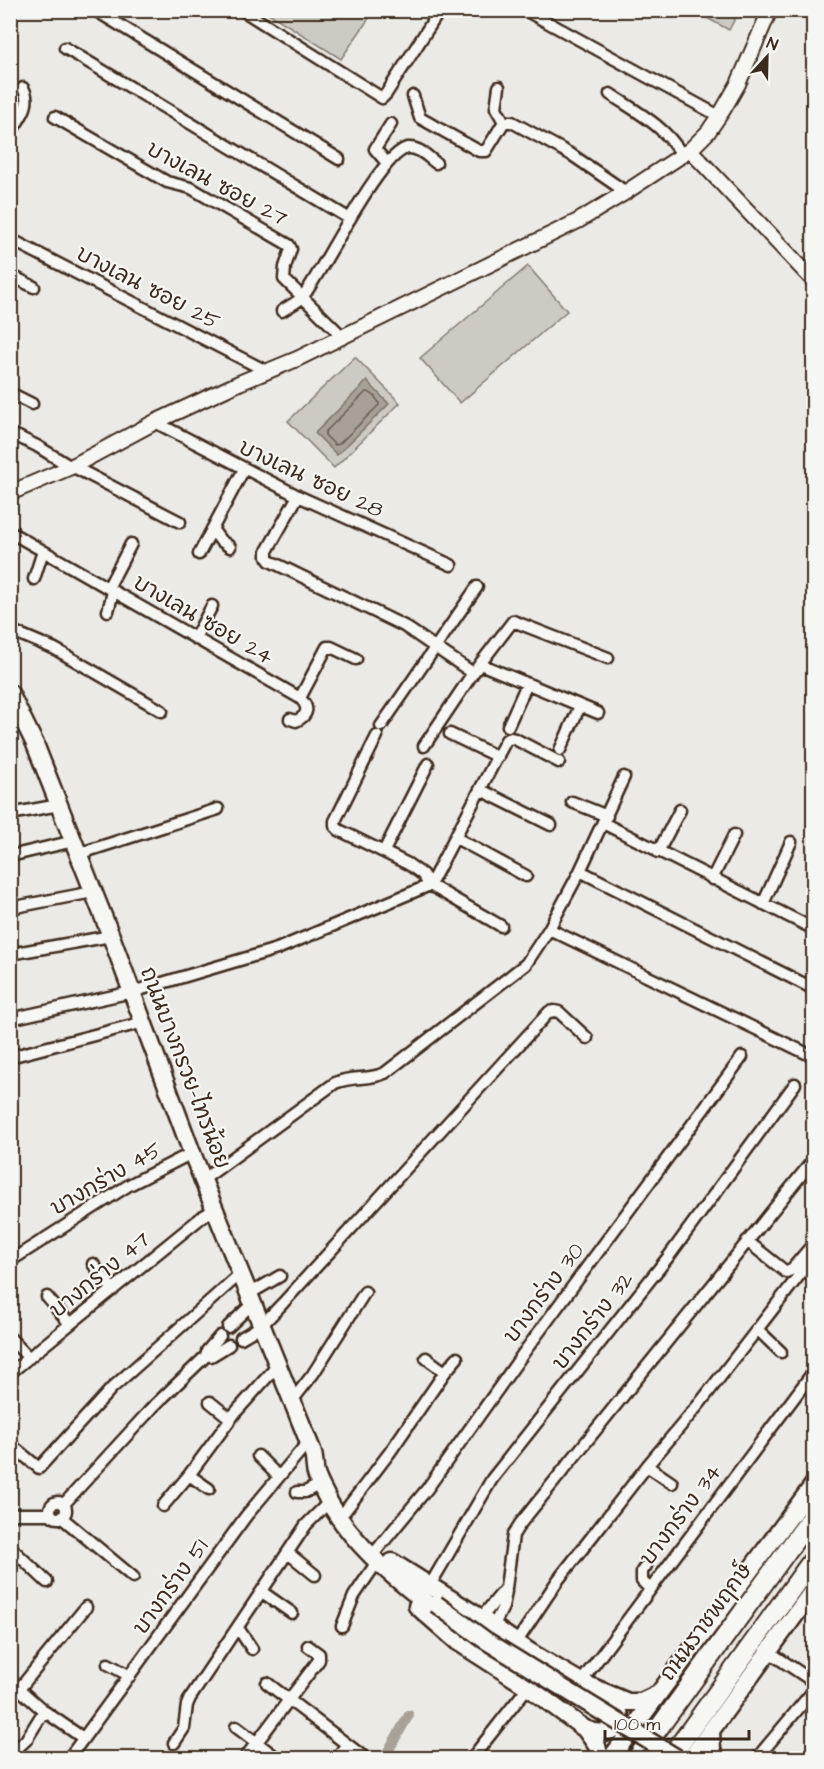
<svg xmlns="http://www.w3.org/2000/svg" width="824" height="1769" font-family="'Architects Daughter','Playpen Sans Thai',sans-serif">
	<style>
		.green { fill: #cdcac4; stroke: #847a71; stroke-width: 1.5 }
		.water { fill: #a8a198; stroke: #7c7167; stroke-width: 1.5 }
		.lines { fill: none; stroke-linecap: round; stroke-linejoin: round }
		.shore { stroke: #675a4f; stroke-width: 1.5 }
		.canal { stroke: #a8a198; stroke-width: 10 }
		.minor-casing { stroke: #3b2a1e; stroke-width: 15 }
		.tertiary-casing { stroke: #3b2a1e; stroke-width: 18 }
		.secondary-casing { stroke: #3b2a1e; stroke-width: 21 }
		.primary-casing { stroke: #3b2a1e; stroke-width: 22 }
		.minor { stroke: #f6f6f2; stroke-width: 10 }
		.tertiary { stroke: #f6f6f2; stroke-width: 14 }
		.secondary { stroke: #f6f6f2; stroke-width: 16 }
		.primary { stroke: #f6f6f2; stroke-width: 18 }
		.secondary-bridge-casing { stroke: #3b2a1e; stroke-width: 21; stroke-linecap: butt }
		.secondary-bridge { stroke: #f6f6f2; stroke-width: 16 }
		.labels { text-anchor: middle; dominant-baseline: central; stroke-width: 4.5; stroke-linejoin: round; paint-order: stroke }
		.street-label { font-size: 22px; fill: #3b2a1e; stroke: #f6f6f2 }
	</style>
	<rect width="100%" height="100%" fill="#ebeae5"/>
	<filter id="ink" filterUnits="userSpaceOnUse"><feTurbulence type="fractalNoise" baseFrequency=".0167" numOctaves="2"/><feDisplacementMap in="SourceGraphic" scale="12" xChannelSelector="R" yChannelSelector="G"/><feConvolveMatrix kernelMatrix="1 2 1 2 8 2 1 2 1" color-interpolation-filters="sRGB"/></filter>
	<g filter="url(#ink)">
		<path class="green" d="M265,11H374L341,59Z
			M694,11H739L729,30Z
			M528,266L567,311L460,403L420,358Z
			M355,357L400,403L334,468L288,421Z"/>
		<path class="water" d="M367,381L389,404L337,455L315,433Z"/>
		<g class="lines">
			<path class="shore" d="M366,392C371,391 379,400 379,405L339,444L335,445L325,435V432Z"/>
			<path class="canal" d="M384,1758L409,1715"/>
			<defs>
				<path id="minor" d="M95,10L339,159
					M242,10L382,98L386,94L440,10
					M525,10L719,116
					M65,48L350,219
					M499,87L496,108L504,122
					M610,94C637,112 665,126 682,155
					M413,96L420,118L479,151H486L504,122H512L572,155L626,192
					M55,117L167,182L191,188L289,245L291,249L285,267L284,279L342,336
					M10,134C19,118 33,105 23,88
					M387,163L375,149L391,124
					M10,239L268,372
					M10,275L34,287
					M282,311C289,306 299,302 304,295C324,269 380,152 408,148C419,147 428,157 436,163
					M10,393L32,404
					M155,422L298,496L451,565
					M10,433L37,446L71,467
					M72,466L180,522
					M298,496L267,551V557L270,561L404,626L473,673L480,664L598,713
					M212,529L220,540L230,547
					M10,532L300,698L327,647H331L356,659
					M199,554L244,469
					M34,579L43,551
					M108,588L131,544
					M108,611L113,592
					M10,630L55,649L162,711
					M195,638L212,606
					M480,664L513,621L608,658
					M290,719L296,721C309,715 309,707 300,698
					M381,726L477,587
					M508,726L527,684
					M450,734L498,757
					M424,746L473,673
					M560,750L580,706
					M481,790L551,825
					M572,802L607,816
					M10,814L59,805
					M603,823L814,929
					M456,838L526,876
					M384,851L428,764
					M658,852L680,810
					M78,854L218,809
					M10,856L74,841
					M580,871L814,989
					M712,879L734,835
					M763,904L791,842
					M10,908L93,892
					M501,926L430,885L506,740L511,738L515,739L559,762
					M549,929L814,1057
					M10,954L111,936
					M10,1019L132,992L277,949L430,885L422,874L408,864L339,830L335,826V821L377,736
					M10,1057L144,1022
					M204,1179L335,1083C354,1075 367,1081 385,1073L526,964L549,929L580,871L624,777
					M747,1241L786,1272L791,1270L814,1243
					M10,1261L129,1185L192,1153
					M93,1264L113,1290
					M249,1294L280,1276
					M47,1297L70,1324
					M228,1327L252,1304
					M757,1329L781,1352
					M10,1338L29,1358
					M241,1338L261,1326L283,1303L549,1012L554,1011L559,1012L587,1038
					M207,1355L211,1356L229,1345
					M426,1358L445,1372
					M10,1373L202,1217L215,1209
					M292,1401L313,1374L365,1292
					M210,1402L231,1419
					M10,1444L39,1468L112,1388L240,1274
					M258,1456L278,1476
					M647,1466L672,1483
					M189,1475L209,1489
					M297,1492H305L321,1484
					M50 1510a8 8 0 1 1 16 0a8 8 0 1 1-16 0Z
					M64,1504L153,1407L207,1355V1351L220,1336
					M163,1506L189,1475L235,1413L278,1365
					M345,1511L390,1452L445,1372L457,1358
					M10,1514H51
					M61,1517L133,1577
					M10,1547L47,1582
					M376,1551L427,1489L525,1351L742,1057
					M288,1553L315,1575
					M646,1566L642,1571V1581L650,1589
					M429,1587L492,1479L669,1256L795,1084
					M262,1592L292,1613
					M481,1618L506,1588L513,1535L520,1524L814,1159
					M342,1626L354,1596L377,1562
					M493,1627L503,1607L506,1591
					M238,1628L252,1649
					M516,1643L558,1580L587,1543L647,1466L700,1403L808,1264
					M769,1652L814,1682
					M108,1664L130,1676
					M10,1681L44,1711L83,1738
					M581,1682L814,1371
					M267,1683L365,1758
					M20,1688L86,1607
					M236,1727L277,1758
					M174,1743L184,1728L187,1705L190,1698L306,1525L329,1502
					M10,1755L26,1740L44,1711
					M69,1758L246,1516L309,1441
					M245,1758L319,1660V1654L308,1646
					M337,1758L347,1744
					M472,1758L528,1687
					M757,1758L814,1690"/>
				<path id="tertiary" d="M690,150L814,281
					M10,493L71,467L155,422L239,383L297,359L578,221L626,192L690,150L708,132L723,110L738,84L770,10"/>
				<path id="secondary" d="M10,693L35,744L59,805L111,936L192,1153L312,1450C315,1458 314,1461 315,1468C315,1475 320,1484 323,1490C346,1539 391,1576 433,1608
					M392,1562L481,1618L530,1652L581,1682L628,1702H641L658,1694
					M417,1606L458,1642L528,1687L585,1729L597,1746L600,1758
					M585,1729C617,1742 633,1715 606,1695
					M711,1731L712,1750L715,1758
					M611,1758L814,1484
					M691,1758L814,1589"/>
				<path id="primary" d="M637,1758L814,1514
					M670,1758L814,1558"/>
			</defs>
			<use href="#minor" class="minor-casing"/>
			<use href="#tertiary" class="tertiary-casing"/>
			<use href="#secondary" class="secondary-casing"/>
			<use href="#primary" class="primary-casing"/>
			<use href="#minor" class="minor"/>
			<use href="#tertiary" class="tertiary"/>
			<use href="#secondary" class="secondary"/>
			<use href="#primary" class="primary"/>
			<defs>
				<path id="secondary-bridge" d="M436,1604L485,1640L677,1758"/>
			</defs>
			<use href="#secondary-bridge" class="secondary-bridge-casing"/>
			<use href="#secondary-bridge" class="secondary-bridge"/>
		</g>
	</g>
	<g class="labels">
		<g class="street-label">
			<text transform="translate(217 184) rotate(28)">บางเลน ซอย 27</text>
			<text transform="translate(148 288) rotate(27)">บางเลน ซอย 25</text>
			<text transform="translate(311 479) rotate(25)">บางเลน ซอย 28</text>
			<text transform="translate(203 620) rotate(30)">บางเลน ซอย 24</text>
			<text transform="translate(185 1068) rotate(69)">ถนนบางกรวย-ไทรน้อย</text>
			<text transform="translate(106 1179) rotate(-30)">บางกร่าง 45</text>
			<text transform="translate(100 1275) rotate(-39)">บางกร่าง 47</text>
			<text transform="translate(544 1293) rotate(-53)">บางกร่าง 30</text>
			<text transform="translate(593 1321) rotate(-52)">บางกร่าง 32</text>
			<text transform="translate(681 1515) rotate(-53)">บางกร่าง 34</text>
			<text transform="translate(171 1587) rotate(-54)">บางกร่าง 51</text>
			<text transform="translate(706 1622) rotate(-54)">ถนนราชพฤกษ์</text>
		</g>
	</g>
	<rect width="824" height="1769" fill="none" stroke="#f6f6f2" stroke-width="36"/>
	<rect x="18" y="18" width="788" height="1733" fill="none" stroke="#3b2a1e" stroke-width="2" filter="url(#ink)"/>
	<g transform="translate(767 57) rotate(22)" stroke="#f6f6f2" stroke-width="4.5" paint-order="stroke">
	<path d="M0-4.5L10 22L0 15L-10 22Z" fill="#3b2a1e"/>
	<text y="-9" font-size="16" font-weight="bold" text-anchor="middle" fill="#3b2a1e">N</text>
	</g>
	<path d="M605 1730v9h144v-9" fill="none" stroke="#3b2a1e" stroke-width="3"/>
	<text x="614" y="1730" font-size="18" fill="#3b2a1e" stroke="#f6f6f2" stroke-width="4.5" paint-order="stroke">100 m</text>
</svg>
